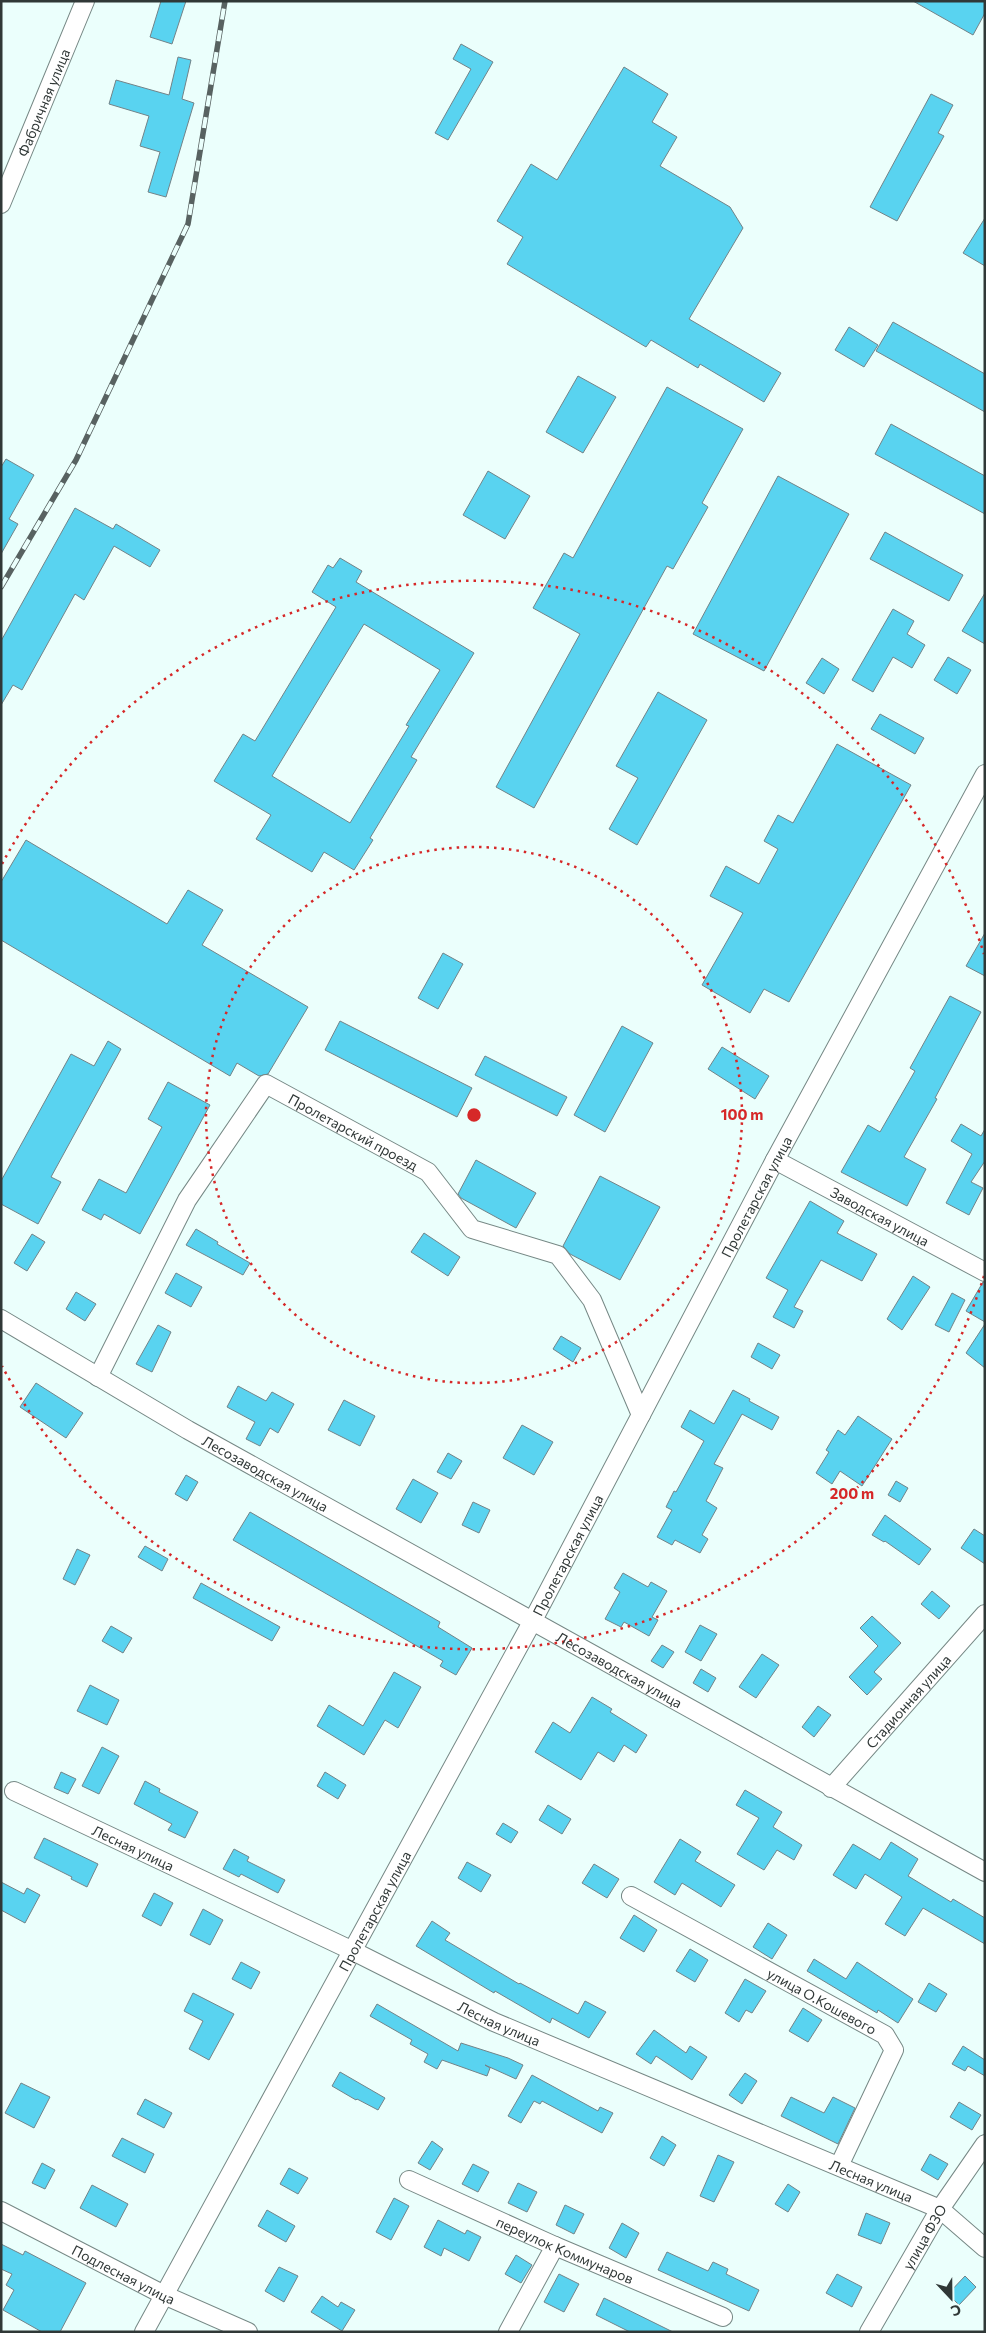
<svg xmlns="http://www.w3.org/2000/svg" width="986" height="2333" font-family="Commissioner,sans-serif">
	<style>
		.building { fill: #59d3f0; stroke: #728388; fill-rule: evenodd }
		.lines { fill: none; stroke-linecap: round; stroke-linejoin: round }
		.minor-casing { stroke: #768885; stroke-width: 20 }
		.minor { stroke: #fff; stroke-width: 18 }
		.rail-casing { stroke: #586261; stroke-width: 5.5 }
		.rail { stroke: #ebfffc; stroke-width: 4; stroke-dasharray: 11; stroke-linecap: butt }
		.ring { fill: none; stroke: #d62828; stroke-width: 2.5; stroke-dasharray: 2.5 5 }
		.labels { text-anchor: middle; dominant-baseline: central; stroke-width: 4; stroke-linejoin: round; paint-order: stroke }
		.street-label { font-size: 14px; fill: #303837; stroke: #ebfffc }
		.centre { fill: #d62828; stroke: #ebfffc; stroke-width: 2.5 }
		.ring-label { font-size: 15px; text-anchor: middle; font-weight: bold; fill: #d62828; stroke: #ebfffc; stroke-width: 4; stroke-linejoin: round; paint-order: stroke }
	</style>
	<rect width="100%" height="100%" fill="#ebfffc"/>
	<path class="building" d="M161,1H186L172,44L150,37Z
		M913,1H985V13L973,35Z
		M461,44L493,62L448,140L435,133L471,69L453,59Z
		M178,57L191,60L182,99L194,103L166,197L148,192L160,152L140,146L149,116L109,104L116,80L169,95Z
		M624,67L668,94L652,122L677,137L660,166L730,207L743,228L689,319L781,373L764,402L700,364L698,368L651,340L646,347L507,264L523,237L497,221L531,164L557,180Z
		M931,94L953,105L938,133L944,136L897,221L870,207Z
		M985,218V266L963,253Z
		M893,322L985,374V412L876,351Z
		M849,327L878,345L864,367L835,350Z
		M578,376L616,397L583,453L546,432Z
		M667,387L743,429L702,503L708,507L673,569L667,566L534,808L496,787L580,634L533,608L564,553L573,558Z
		M891,424L985,476V514L875,454Z
		M6,459L34,475L9,519L18,524L1,554V467Z
		M488,471L530,496L505,539L463,515Z
		M778,476L849,514L764,671L693,634Z
		M75,508L113,529L116,524L160,550L150,567L114,546L84,600L75,594L22,690L13,685L1,705V641Z
		M885,532L963,575L949,601L870,559Z
		M340,558L362,571L356,582L474,653L411,757L417,760L370,838L373,840L354,870L324,852L312,872L256,839L271,815L214,781L243,734L255,741L336,607L312,592L328,565L333,568ZM364,624L440,670L406,725L409,726L350,823L272,776Z
		M985,593V644L962,631Z
		M893,609L914,621L907,634L925,645L912,668L893,657L873,692L852,680Z
		M948,657L971,670L957,694L934,680Z
		M822,658L839,669L824,694L806,683Z
		M658,692L707,720L637,845L609,829L638,778L616,766Z
		M880,714L924,738L915,754L871,729Z
		M837,744L911,785L789,1002L764,989L750,1013L702,985L743,913L710,896L726,866L759,884L778,849L764,841L778,815L793,823Z
		M26,840L167,924L188,890L223,910L202,945L308,1007L268,1074L259,1076L237,1063L230,1076L1,940V882Z
		M985,933V976L966,966Z
		M443,953L463,964L438,1009L418,998Z
		M950,996L981,1012L935,1098L937,1099L904,1157L926,1169L907,1206L841,1172L868,1125L880,1132L915,1071L910,1068Z
		M340,1021L472,1088L457,1117L325,1050Z
		M622,1026L653,1043L605,1132L574,1115Z
		M108,1041L121,1049L51,1177L61,1182L38,1224L1,1204V1181L71,1054L94,1066Z
		M722,1047L769,1076L755,1099L708,1069Z
		M485,1056L567,1097L557,1116L475,1075Z
		M168,1082L210,1105L140,1234L104,1214L101,1220L82,1210L99,1179L126,1193L162,1127L148,1119Z
		M961,1124L981,1136L985,1129V1161L971,1182L983,1188L969,1215L946,1203L972,1154L951,1141Z
		M476,1160L536,1193L516,1228L461,1198L458,1194Z
		M600,1176L660,1207L620,1280L570,1254L563,1246Z
		M810,1201L844,1221L837,1233L877,1254L862,1281L821,1260L794,1307L803,1311L794,1328L773,1317L788,1290L766,1278Z
		M196,1229L218,1242L217,1244L250,1263L243,1275L186,1245Z
		M424,1233L460,1257L448,1276L411,1252Z
		M32,1234L45,1242L27,1271L14,1263Z
		M176,1273L202,1287L191,1307L165,1293Z
		M913,1276L930,1287L902,1330L887,1319Z
		M983,1282L985,1283V1322L966,1311Z
		M76,1292L96,1304L85,1321L66,1309Z
		M952,1293L965,1300L949,1332L935,1325Z
		M985,1324V1368L966,1353Z
		M158,1325L171,1332L152,1372L136,1364Z
		M561,1336L581,1348L573,1362L553,1349Z
		M758,1343L780,1355L772,1369L751,1357Z
		M36,1383L83,1413L66,1438L20,1407Z
		M238,1386L266,1401L272,1392L294,1404L278,1433L270,1428L260,1446L246,1439L255,1422L227,1407Z
		M733,1390L750,1399L749,1401L779,1417L772,1430L742,1414L714,1464L723,1468L706,1501L717,1508L702,1535L708,1539L700,1553L675,1540L672,1545L657,1537L672,1510L666,1507L674,1491L676,1492L704,1441L681,1427L690,1410L714,1424Z
		M344,1400L375,1416L360,1446L328,1430Z
		M858,1416L892,1439L862,1486L840,1471L832,1484L816,1473L829,1452L826,1450L838,1430L845,1435Z
		M522,1425L553,1442L534,1475L503,1458Z
		M448,1453L462,1461L451,1479L437,1472Z
		M186,1475L198,1482L187,1501L175,1494Z
		M413,1479L438,1493L421,1523L396,1509Z
		M896,1481L908,1488L900,1502L888,1495Z
		M473,1502L490,1510L479,1533L462,1525Z
		M250,1512L440,1622L438,1627L472,1648L456,1675L440,1666L443,1661L233,1540Z
		M885,1515L931,1549L919,1565L885,1541L884,1542L872,1535Z
		M974,1529L985,1536V1564L961,1548Z
		M145,1546L168,1559L162,1571L138,1557Z
		M77,1549L90,1555L75,1585L63,1579Z
		M623,1573L648,1587L651,1582L667,1591L652,1617L658,1620L649,1636L624,1622L621,1627L605,1619L620,1592L614,1588Z
		M201,1583L280,1627L272,1641L193,1598Z
		M932,1591L950,1606L939,1619L921,1604Z
		M872,1616L901,1643L874,1672L882,1679L867,1695L849,1677L878,1646L860,1628Z
		M700,1625L717,1634L701,1661L685,1652Z
		M111,1626L132,1638L123,1653L102,1641Z
		M662,1645L674,1652L663,1668L651,1661Z
		M762,1654L779,1665L756,1698L739,1687Z
		M701,1669L716,1678L708,1692L693,1683Z
		M394,1672L421,1687L398,1728L385,1720L364,1755L317,1726L329,1705L363,1726Z
		M90,1685L119,1700L107,1725L77,1711Z
		M592,1697L612,1709L610,1712L647,1735L636,1753L624,1745L614,1762L598,1752L581,1780L535,1752L553,1722L570,1733Z
		M818,1706L831,1715L814,1737L802,1727Z
		M102,1747L119,1756L99,1794L82,1786Z
		M61,1772L76,1779L68,1794L54,1788Z
		M325,1772L346,1785L338,1799L317,1786Z
		M145,1781L160,1789L159,1792L198,1812L185,1838L168,1830L172,1824L134,1804Z
		M745,1790L782,1812L773,1827L802,1845L794,1860L777,1850L764,1870L737,1854L759,1818L736,1805Z
		M548,1805L571,1819L562,1834L539,1820Z
		M503,1823L518,1832L511,1843L496,1834Z
		M44,1838L98,1864L87,1887L71,1879L72,1877L34,1858Z
		M680,1839L701,1852L695,1861L735,1885L721,1907L682,1883L675,1895L654,1882Z
		M891,1842L918,1859L908,1876L951,1902L953,1899L985,1918V1944L923,1908L905,1936L885,1924L902,1897L865,1874L856,1889L833,1875L853,1844L880,1860Z
		M234,1849L249,1857L247,1861L285,1880L278,1893L241,1874L239,1877L223,1869Z
		M467,1862L491,1875L481,1892L458,1878Z
		M594,1864L619,1879L607,1898L582,1883Z
		M1,1882L24,1894L27,1888L40,1895L25,1923L1,1910Z
		M154,1893L173,1903L161,1926L142,1916Z
		M203,1909L223,1920L210,1945L190,1935Z
		M634,1915L657,1930L644,1952L620,1938Z
		M432,1921L450,1933L445,1940L519,1984L520,1983L578,2014L585,2001L606,2012L589,2038L552,2018L550,2023L495,1991L494,1993L416,1946Z
		M768,1923L787,1935L772,1959L753,1947Z
		M690,1949L708,1960L695,1982L676,1971Z
		M814,1959L846,1979L857,1962L913,1999L898,2023L878,2010L877,2013L807,1971Z
		M241,1962L260,1972L251,1989L232,1979Z
		M745,1979L766,1991L752,2013L746,2010L739,2022L725,2013Z
		M929,1983L947,1994L936,2012L918,2002Z
		M193,1993L234,2014L209,2060L189,2049L203,2021L184,2011Z
		M377,2004L458,2051L461,2043L508,2058L523,2065L516,2079L485,2065L490,2068L487,2076L442,2060L437,2069L424,2062L428,2054L410,2044L412,2040L370,2016Z
		M803,2008L822,2020L808,2042L789,2031Z
		M654,2030L686,2053L690,2046L707,2057L692,2080L656,2056L651,2064L636,2054Z
		M963,2046L985,2060V2076L968,2066L965,2071L952,2064Z
		M340,2072L385,2098L378,2110L357,2099L356,2100L332,2086Z
		M745,2073L757,2081L742,2104L729,2095Z
		M532,2075L598,2111L600,2107L613,2113L602,2133L542,2101L540,2104L534,2101L521,2123L508,2116Z
		M21,2083L50,2097L34,2128L5,2113Z
		M791,2097L824,2113L833,2097L855,2108L838,2144L781,2116Z
		M145,2099L172,2113L164,2128L137,2114Z
		M959,2102L981,2115L972,2130L950,2117Z
		M662,2136L676,2145L664,2166L650,2158Z
		M122,2138L154,2154L145,2173L112,2156Z
		M432,2141L443,2149L430,2170L418,2163Z
		M930,2154L948,2164L938,2180L921,2170Z
		M718,2155L734,2162L714,2202L700,2196Z
		M42,2163L55,2170L45,2189L32,2183Z
		M473,2164L489,2172L478,2192L462,2184Z
		M289,2168L308,2178L298,2194L280,2184Z
		M518,2183L537,2192L527,2212L508,2203Z
		M788,2184L800,2192L788,2212L775,2204Z
		M92,2185L128,2204L116,2227L80,2208Z
		M394,2198L409,2206L391,2240L376,2232Z
		M565,2205L584,2214L574,2234L556,2225Z
		M267,2210L295,2226L286,2242L258,2226Z
		M866,2213L890,2223L881,2244L858,2235Z
		M438,2220L465,2234L467,2230L481,2237L469,2261L444,2248L441,2256L424,2247Z
		M622,2223L639,2233L626,2258L609,2248Z
		M1,2244L23,2255L25,2251L86,2283L60,2332H42L3,2310L14,2290L6,2285L12,2274L1,2269Z
		M667,2252L708,2271L713,2262L728,2269L726,2274L759,2290L749,2311L658,2270Z
		M516,2255L532,2265L521,2283L505,2274Z
		M279,2267L298,2276L284,2302L265,2291Z
		M559,2274L579,2284L564,2312L544,2302Z
		M837,2274L862,2287L852,2307L826,2293Z
		M965,2276L976,2287L959,2305L948,2294Z
		M322,2296L338,2307L341,2302L355,2310L342,2331L311,2312Z
		M604,2298L673,2332H630L596,2315Z"/>
	<g class="lines">
		<defs>
			<g id="minor">
				<path id="s1" d="M1,204L85,1"/>
				<path id="s2" d="M775,1160L985,1272"/>
				<path id="s3" d="M1,1319L188,1430L985,1872"/>
				<path id="s4" d="M98,1377L187,1200L266,1084L428,1172L472,1229L558,1255L592,1300L641,1415"/>
				<path id="s5" d="M831,1788L985,1614"/>
				<path id="s6" d="M14,1791L353,1951L494,2022L940,2209L985,2248"/>
				<path id="s7" d="M631,1896L885,2035L894,2050L839,2166"/>
				<path id="s8" d="M409,2180L555,2246L723,2317"/>
				<path id="s9" d="M1,2211L164,2295L248,2332"/>
				<path id="s10" d="M144,2332L532,1622L775,1160L985,774"/>
				<path d="M508,2332L555,2246"/>
				<path id="s11" d="M869,2332L940,2209L985,2144"/>
			</g>
		</defs>
		<use href="#minor" class="minor-casing"/>
		<use href="#minor" class="minor"/>
		<defs>
			<path id="rail" d="M1,587L76,460L188,224L225,1"/>
		</defs>
		<use href="#rail" class="rail-casing"/>
		<use href="#rail" class="rail"/>
	</g>
	<g class="ring">
		<circle cx="474" cy="1115" r="268"/>
		<path d="M984 1276A535 535 0 0 1 2 1366M2 864A535 535 0 0 1 984 954"/>
	</g>
	<g class="labels">
		<g class="street-label">
			<text stroke="none"><textPath href="#s1" startOffset="110">Фабричная улица</textPath></text>
			<text stroke="none"><textPath href="#s4" startOffset="438">Пролетарский проезд</textPath></text>
			<text stroke="none"><textPath href="#s10" startOffset="1290">Пролетарская улица</textPath></text>
			<text stroke="none"><textPath href="#s2" startOffset="119">Заводская улица</textPath></text>
			<text stroke="none"><textPath href="#s3" startOffset="306">Лесозаводская улица</textPath></text>
			<text stroke="none"><textPath href="#s10" startOffset="885">Пролетарская улица</textPath></text>
			<text stroke="none"><textPath href="#s3" startOffset="711">Лесозаводская улица</textPath></text>
			<text stroke="none"><textPath href="#s5" startOffset="116">Стадионная улица</textPath></text>
			<text stroke="none"><textPath href="#s6" startOffset="132">Лесная улица</textPath></text>
			<text stroke="none"><textPath href="#s10" startOffset="480">Пролетарская улица</textPath></text>
			<text stroke="none"><textPath href="#s7" startOffset="218">улица О.Кошевого</textPath></text>
			<text stroke="none"><textPath href="#s6" startOffset="538">Лесная улица</textPath></text>
			<text stroke="none"><textPath href="#s6" startOffset="942">Лесная улица</textPath></text>
			<text stroke="none"><textPath href="#s11" startOffset="110">улица ФЗО</textPath></text>
			<text stroke="none"><textPath href="#s8" startOffset="171">переулок Коммунаров</textPath></text>
			<text stroke="none"><textPath href="#s9" startOffset="138">Подлесная улица</textPath></text>
		</g>
	</g>
	<circle cx="474" cy="1115" r="8" class="centre"/>
	<g class="ring-label">
		<text x="742" y="1120">100 m</text>
		<text x="852" y="1499">200 m</text>
	</g>
	<rect width="986" height="2333" fill="none" stroke="#303837" stroke-width="5"/>
	<g transform="translate(951 2298) rotate(158)" stroke="#ebfffc" stroke-width="4" paint-order="stroke">
	<path d="M0-4L9 19L0 12L-9 19Z" fill="#303837"/>
	<text y="-8" font-size="14" font-weight="bold" text-anchor="middle" fill="#303837">С</text>
	</g>
</svg>
